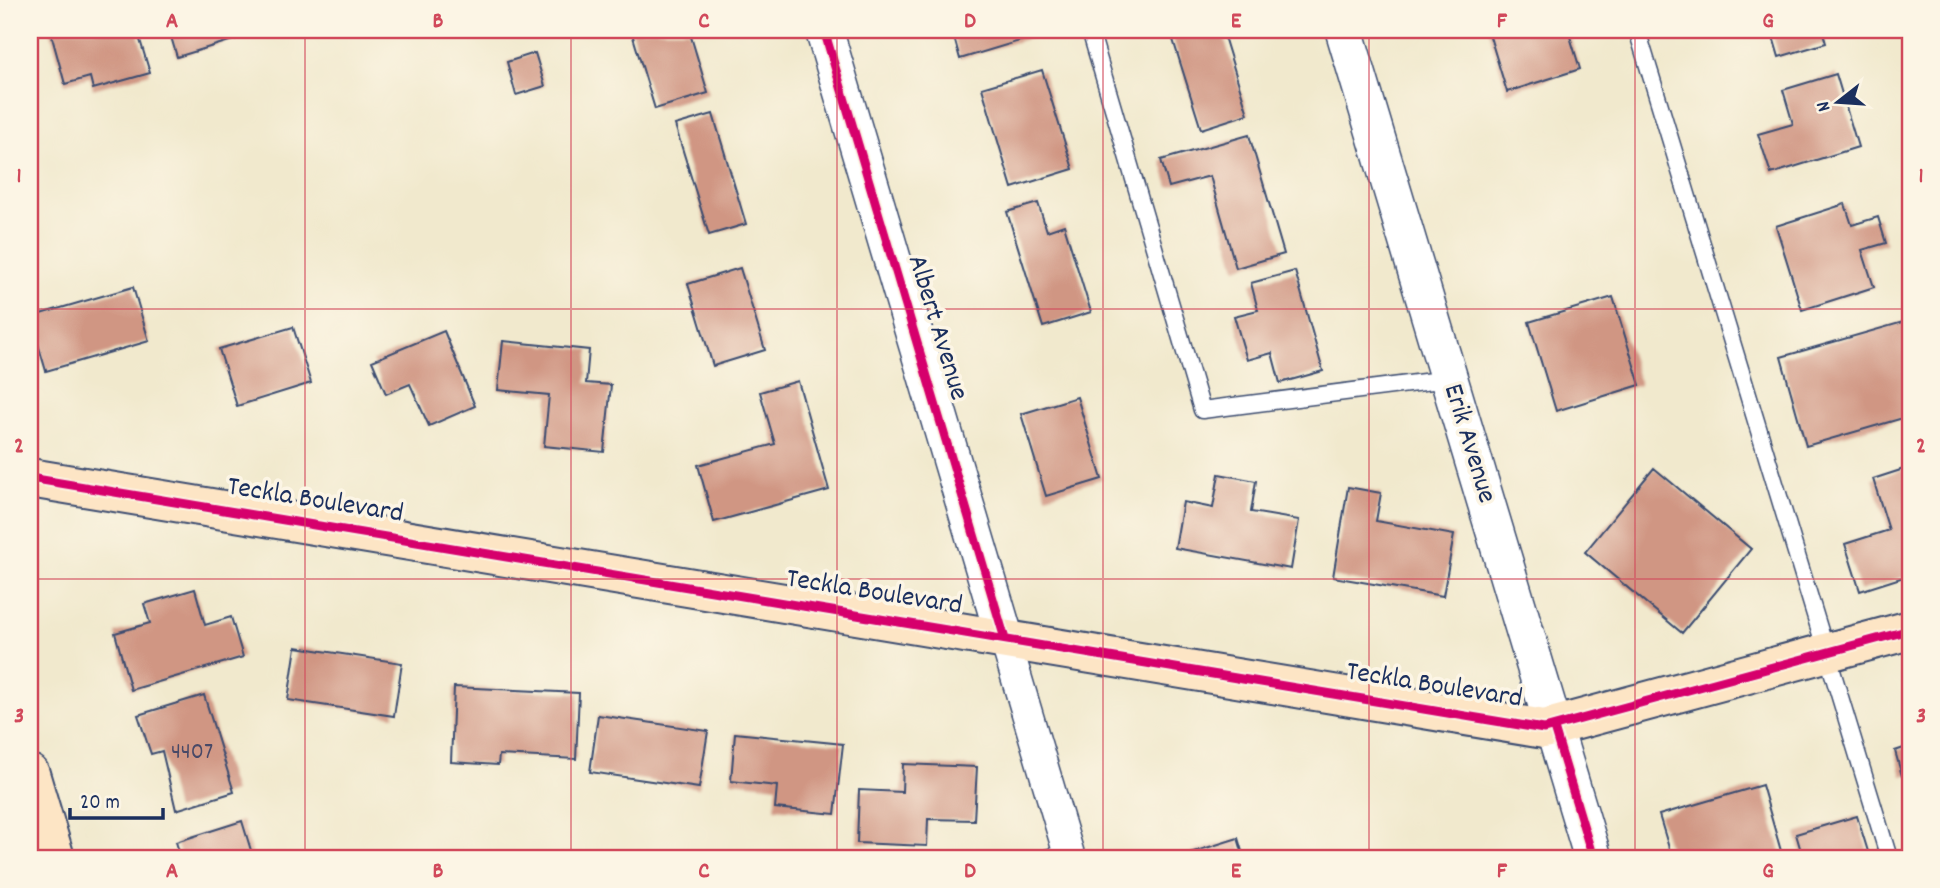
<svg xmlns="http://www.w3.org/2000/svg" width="1940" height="888" font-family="Dekko,sans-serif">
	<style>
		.building { fill: #d09683 }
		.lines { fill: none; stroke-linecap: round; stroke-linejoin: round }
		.service-casing { stroke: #3b4b6f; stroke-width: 19 }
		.minor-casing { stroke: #3b4b6f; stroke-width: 33 }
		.tertiary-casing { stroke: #3b4b6f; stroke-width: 40 }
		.secondary-casing { stroke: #3b4b6f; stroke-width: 42 }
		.service { stroke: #fff; stroke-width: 16 }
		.minor { stroke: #fff; stroke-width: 30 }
		.tertiary { stroke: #fff; stroke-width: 37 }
		.secondary { stroke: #fde5c5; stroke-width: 38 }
		.cycleway-casing { stroke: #fcf5e5; stroke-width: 13 }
		.cycleway { stroke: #d6006c; stroke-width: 9 }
		.grid { fill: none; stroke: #d1495b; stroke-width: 2; stroke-opacity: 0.55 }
		.labels { text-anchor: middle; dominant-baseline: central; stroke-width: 7; stroke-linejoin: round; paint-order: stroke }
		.number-label { font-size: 24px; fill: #484967 }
		.street-label { font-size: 28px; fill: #1b2f5e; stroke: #fcf5e5 }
		.neatline { fill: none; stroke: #d1495b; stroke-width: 2.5 }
		.grid-label { font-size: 23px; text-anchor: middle; font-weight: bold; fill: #d1495b }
	</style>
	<rect width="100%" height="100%" fill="#fcf5e5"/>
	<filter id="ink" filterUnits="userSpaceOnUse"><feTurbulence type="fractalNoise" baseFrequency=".0143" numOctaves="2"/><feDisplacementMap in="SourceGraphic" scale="14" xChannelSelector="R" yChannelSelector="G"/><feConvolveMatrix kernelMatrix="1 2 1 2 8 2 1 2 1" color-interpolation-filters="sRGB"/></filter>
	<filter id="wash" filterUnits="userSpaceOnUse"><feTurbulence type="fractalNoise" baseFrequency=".00686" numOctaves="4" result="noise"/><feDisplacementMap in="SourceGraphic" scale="28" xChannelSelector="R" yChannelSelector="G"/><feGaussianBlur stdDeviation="1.57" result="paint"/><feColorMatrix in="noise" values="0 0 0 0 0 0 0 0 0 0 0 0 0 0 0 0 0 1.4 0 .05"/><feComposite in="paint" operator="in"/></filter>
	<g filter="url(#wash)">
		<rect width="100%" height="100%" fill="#f1e9cd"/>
		<g id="blocks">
			<path class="building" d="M50,30H137L150,73L93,89L90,77L65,84Z
				M169,30H233L236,39L177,57Z
				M631,30H689L708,93L655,109Z
				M952,30H1045L1046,33L960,59Z
				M1170,30H1222L1248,114L1201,129Z
				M1488,30H1568L1580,69L1507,92Z
				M1771,30H1822L1826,43L1779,57Z
				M535,53L545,86L516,95L507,62Z
				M1042,70L1073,169L1012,188L982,88Z
				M1836,74L1858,147L1771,174L1758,134L1793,124L1783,90Z
				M713,114L746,224L709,235L675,125Z
				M1249,135L1284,254L1236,268L1210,176L1169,187L1161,160Z
				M1038,203L1047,231L1064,225L1091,312L1043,327L1007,212Z
				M1845,204L1852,225L1878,217L1886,243L1862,250L1874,287L1802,310L1776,226Z
				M740,268L765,350L713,366L688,284Z
				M1295,271L1323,371L1280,383L1272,353L1247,360L1234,316L1258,310L1251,283Z
				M133,287L149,341L46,371L30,317Z
				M1613,297L1640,385L1556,411L1529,322Z
				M1910,320V416L1806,446L1781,357Z
				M293,327L311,383L237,406L219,349Z
				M444,331L475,406L429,426L410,384L386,394L372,361Z
				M503,341L589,350L586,383L611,385L604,452L544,446L549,395L498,390Z
				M798,381L829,490L714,522L698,465L775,444L760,392Z
				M1077,397L1102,479L1046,496L1021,414Z
				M1910,467V575L1860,591L1845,544L1889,530L1873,479Z
				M1654,468L1751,549L1682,633L1585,552Z
				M1219,474L1256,481L1251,512L1299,520L1291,569L1175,548L1183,502L1213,508Z
				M1348,487L1381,493L1376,521L1454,535L1443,596L1333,577Z
				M195,589L205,625L231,617L243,657L131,690L115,633L150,623L144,604Z
				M296,647L402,663L394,716L288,700Z
				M454,687L579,693L576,759L499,755L498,765L451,762Z
				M204,695L234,792L176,810L162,751L151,754L138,715Z
				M598,715L708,731L699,788L590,772Z
				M735,733L843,744L835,814L775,808L777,786L731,781Z
				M1910,746V774L1902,776L1895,751Z
				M903,764L977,767L974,820L928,819L927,846L857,843L859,790L902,792Z
				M1762,785L1783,858H1672L1659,815Z
				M1857,816L1870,858H1803L1796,834Z
				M242,821L253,857L181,858L176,842Z
				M1238,838L1244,858H1174Z"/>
		</g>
	</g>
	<g filter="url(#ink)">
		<use href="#blocks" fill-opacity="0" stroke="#3b4b6f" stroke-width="2"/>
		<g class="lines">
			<defs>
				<path id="service" d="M1090,30L1202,410L1448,379
					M1637,30L1889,858
					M1047,858L1068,852"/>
				<path id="minor" d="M1005,639L1070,858"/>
				<path id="tertiary" d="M824,30L1005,639
					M1344,30L1593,858"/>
				<path id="secondary" d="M30,478L1544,729L1910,630
					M30,774L55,858"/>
			</defs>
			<use href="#service" class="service-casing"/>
			<use href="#minor" class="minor-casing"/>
			<use href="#tertiary" class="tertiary-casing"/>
			<use href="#secondary" class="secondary-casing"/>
			<use href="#service" class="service"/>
			<use href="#minor" class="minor"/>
			<use href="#tertiary" class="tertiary"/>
			<use href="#secondary" class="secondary"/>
			<defs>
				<path id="cycleway" d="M824,30L1005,639
					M30,478L1544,729L1910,630
					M1554,728L1593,858"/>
			</defs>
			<use href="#cycleway" class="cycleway-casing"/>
			<use href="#cycleway" class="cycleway"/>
		</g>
	</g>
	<path class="grid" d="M305,30V858M571,30V858M837,30V858M1103,30V858M1369,30V858M1635,30V858M30,309H1910M30,579H1910"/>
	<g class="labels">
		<g class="number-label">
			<text x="192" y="753">4407</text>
		</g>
		<g class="street-label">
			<text transform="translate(936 328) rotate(73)">Albert Avenue</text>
			<text transform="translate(1468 444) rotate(73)">Erik Avenue</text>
			<text transform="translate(315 502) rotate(9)">Teckla Boulevard</text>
			<text transform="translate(874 594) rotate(9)">Teckla Boulevard</text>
			<text transform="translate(1434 687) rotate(9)">Teckla Boulevard</text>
		</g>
	</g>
	<rect width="1940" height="888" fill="none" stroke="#fcf5e5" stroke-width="77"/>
	<g transform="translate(1838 102) rotate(253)" stroke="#fcf5e5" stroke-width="5" paint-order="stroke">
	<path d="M0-5L12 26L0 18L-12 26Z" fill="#1b2f5e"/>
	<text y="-10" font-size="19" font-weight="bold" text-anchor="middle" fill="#1b2f5e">N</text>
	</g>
	<path d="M70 808v10h93v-10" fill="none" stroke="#1b2f5e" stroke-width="3.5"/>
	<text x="80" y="808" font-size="21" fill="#1b2f5e" stroke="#fcf5e5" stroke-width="5" paint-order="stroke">20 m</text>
	<rect x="38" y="38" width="1864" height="812" class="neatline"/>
	<g class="grid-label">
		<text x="172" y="27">A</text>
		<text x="438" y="27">B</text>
		<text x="704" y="27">C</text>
		<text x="970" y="27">D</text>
		<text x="1236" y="27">E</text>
		<text x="1502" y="27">F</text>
		<text x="1768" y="27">G</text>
		<text x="19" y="182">1</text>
		<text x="1921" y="182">1</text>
		<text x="19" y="452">2</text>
		<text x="1921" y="452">2</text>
		<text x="19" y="722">3</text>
		<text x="1921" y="722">3</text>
		<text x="172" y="877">A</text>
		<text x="438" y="877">B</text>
		<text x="704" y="877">C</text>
		<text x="970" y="877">D</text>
		<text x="1236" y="877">E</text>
		<text x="1502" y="877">F</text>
		<text x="1768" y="877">G</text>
	</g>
</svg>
